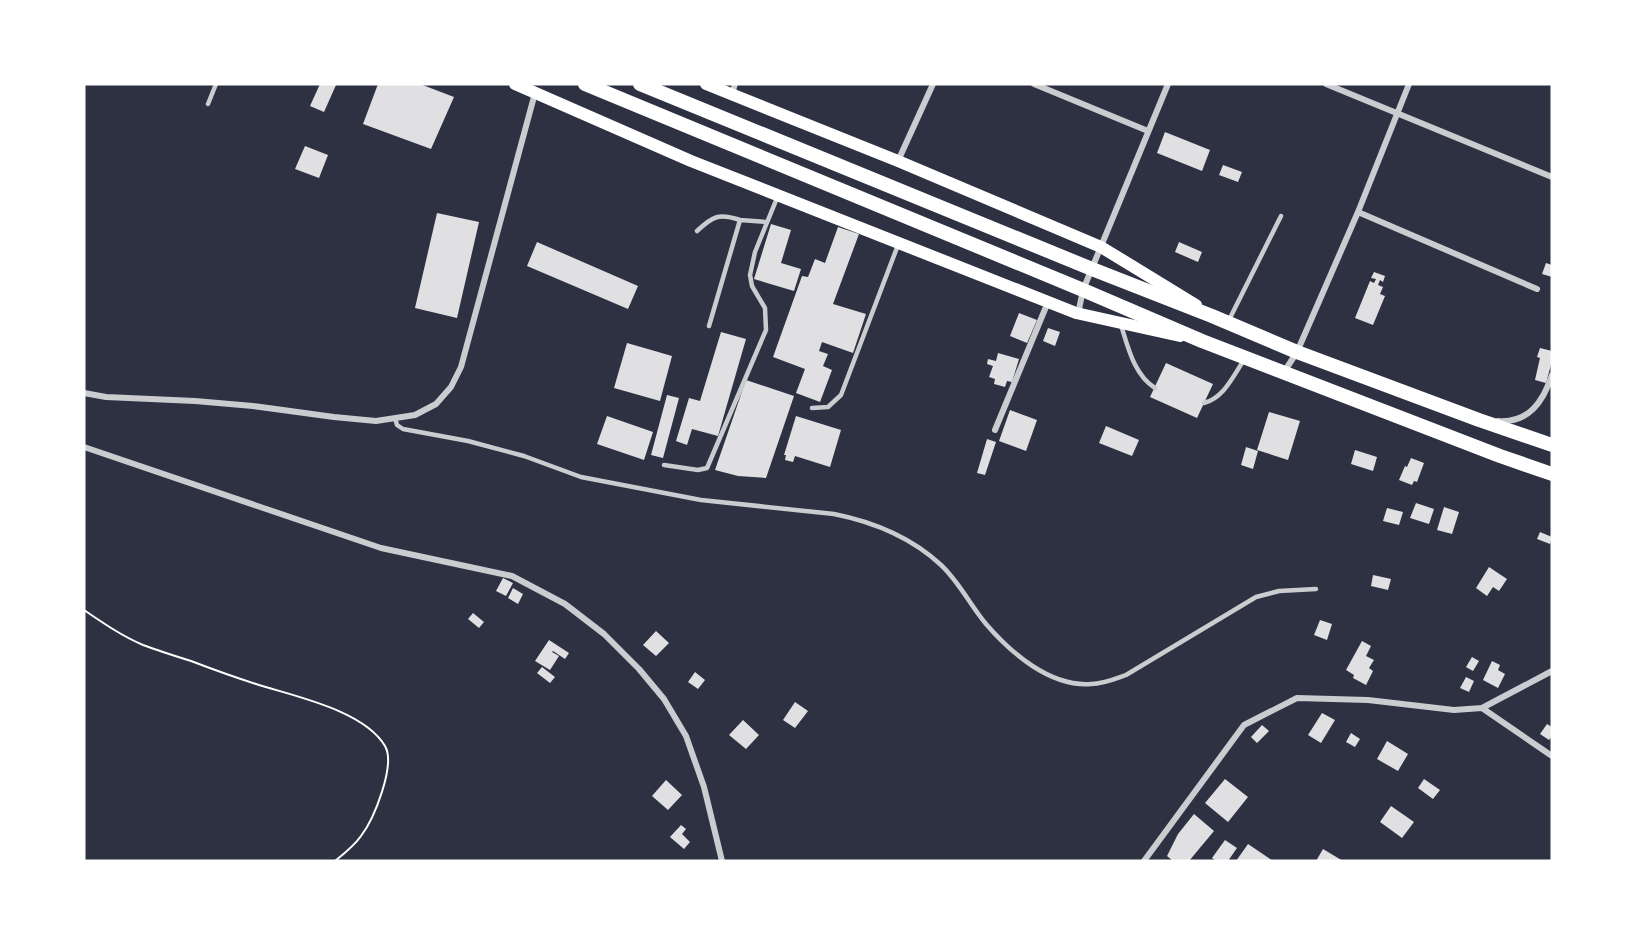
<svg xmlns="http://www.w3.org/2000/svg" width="1636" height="945" font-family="Raleway,sans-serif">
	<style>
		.building { fill: #e0e0e3 }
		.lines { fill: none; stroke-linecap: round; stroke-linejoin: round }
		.path { stroke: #fff; stroke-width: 2 }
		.service { stroke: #caccd0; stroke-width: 4.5 }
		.minor { stroke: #caccd0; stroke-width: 6 }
		.secondary { stroke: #fff; stroke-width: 12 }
		.primary { stroke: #fff; stroke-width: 14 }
	</style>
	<rect width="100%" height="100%" fill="#2d3142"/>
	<path class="building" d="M320,84L336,85L324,112L310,106Z
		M378,84H420L454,97L431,149L363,124Z
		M1165,132L1210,150L1202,171L1157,153Z
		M305,146L328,155L319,178L295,169Z
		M1223,165L1242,172L1238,182L1219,175Z
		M437,213L479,222L457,318L415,308Z
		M771,224L791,230L781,263L801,269L794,291L754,279Z
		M838,227L859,234L833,304L866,314L853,353L822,342L819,351L828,354L823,366L832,370L820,402L796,393L805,369L773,357L802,276L808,277L815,259L825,263Z
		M537,242L638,286L628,309L527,266Z
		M1179,242L1202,252L1198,262L1175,252Z
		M1546,263L1552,265V277L1542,274Z
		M1374,272L1385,276L1383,282L1380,280L1378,285L1383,287L1380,294L1385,296L1373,325L1355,318L1370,281L1374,283L1376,279L1371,278Z
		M1019,313L1037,320L1027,343L1010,336Z
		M1048,328L1060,332L1055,346L1043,341Z
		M721,332L746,339L718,436L692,429L687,445L676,441L689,398L700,401Z
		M627,343L672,356L660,401L614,388Z
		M1540,348L1552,351V361L1546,383L1535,380L1540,358L1537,357Z
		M998,353L1019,359L1012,382L1007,381L1005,387L994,384L995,379L989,377L993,366L987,364L988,359L996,361Z
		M1166,363L1213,384L1197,418L1150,397Z
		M746,380L794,396L766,478L738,476L715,470Z
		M667,395L679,398L663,458L651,455Z
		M1010,410L1037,420L1026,451L999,441Z
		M1269,412L1300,421L1288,460L1257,450Z
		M607,416L653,432L644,460L597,444Z
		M796,416L841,430L830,467L795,456L793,462L785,460L786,455H784Z
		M1106,426L1139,440L1132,456L1099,443Z
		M987,439L996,442L985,475L977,473Z
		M1246,447L1258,451L1253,469L1241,465Z
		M1355,450L1377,457L1373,471L1351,464Z
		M1411,458L1424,463L1417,482L1414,481L1412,485L1399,480L1405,466L1407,467Z
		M1416,503L1434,509L1429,524L1410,518Z
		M1444,507L1459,512L1452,534L1437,530Z
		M1387,508L1403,512L1399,525L1383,521Z
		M1540,532L1552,537L1550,544L1537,539Z
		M1489,567L1507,579L1499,591L1493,587L1487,596L1476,588Z
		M1373,575L1391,579L1388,590L1371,586Z
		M503,578L513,583L506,596L496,591Z
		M513,588L523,594L518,604L508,598Z
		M473,613L484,622L479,628L468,619Z
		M1320,620L1332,624L1327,640L1314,635Z
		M656,631L669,643L656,656L643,645Z
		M549,640L569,653L565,659L553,651L552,652L559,656L550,670L535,661Z
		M1362,641L1371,646L1366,656L1374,660L1369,668L1373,671L1366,685L1353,678L1354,675L1346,670Z
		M1472,657L1479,661L1473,671L1466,667Z
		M1492,661L1500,665L1498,670L1505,674L1498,688L1483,680Z
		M542,667L555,677L550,683L537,673Z
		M695,672L705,680L698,689L688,682Z
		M1466,677L1474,681L1469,692L1460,688Z
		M795,702L808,711L795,728L783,720Z
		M1322,713L1335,720L1321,743L1308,735Z
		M743,720L759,735L746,749L729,735Z
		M1547,724L1552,727V736L1549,740L1540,734Z
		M1262,725L1269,731L1257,743L1251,737Z
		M1351,733L1360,739L1355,747L1346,742Z
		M1387,741L1408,754L1398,771L1377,759Z
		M1225,779L1248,797L1228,822L1205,803Z
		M1424,779L1440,790L1433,799L1418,788Z
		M666,780L682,795L668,810L652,796Z
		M1391,806L1414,822L1402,838L1380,822Z
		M1194,814L1214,831L1189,861H1173L1167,856L1178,834Z
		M681,825L686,829L682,834L690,842L684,849L670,837Z
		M1225,840L1237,848L1228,861H1216L1212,858Z
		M1248,844L1273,861H1236Z
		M1323,849L1343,861H1316Z"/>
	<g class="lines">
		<path class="path" d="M84,610C103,623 122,636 143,645C159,651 175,656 191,661C212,669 234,677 256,684C293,696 364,710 385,746C396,765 374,819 361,836C354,846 345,853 335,861"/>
		<path class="service" d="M208,104L216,84
			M697,231C713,216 719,213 740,220
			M1229,320L1281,216
			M1121,325C1128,347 1134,375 1155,388
			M709,326L740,220L766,222
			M1204,403C1224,398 1233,376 1244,360
			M812,408L828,407L841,395L898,245
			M395,418L397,425L403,429L468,441L524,456L581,477L701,500L834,514C874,522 912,538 941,565C960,583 970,605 986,624C1011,653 1050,687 1091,684C1103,684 1115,679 1126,675L1256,597L1279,591L1316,589
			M664,465L698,470L707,468L766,330L765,308L752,286L750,275L755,252L777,198"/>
		<path class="minor" d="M1034,84L1148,131
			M1326,84L1552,177
			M732,94L735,84
			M898,161L933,84
			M1358,212L1537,289
			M1078,314L1083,290L1168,84
			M1284,372L1297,352L1358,212L1409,84
			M84,393L106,397L195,401L253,406L334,417L376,421L415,415L436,404L451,387L461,367L535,93
			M1498,421C1529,423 1543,402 1552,375
			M995,430L1048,302
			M84,447L381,548L512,576L565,604L604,634L639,669L664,699L686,736L704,787L722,861
			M1482,708L1552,756
			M1144,861L1244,725L1297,698L1368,700L1454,710L1482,708L1552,671"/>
		<path class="secondary" d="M515,84L691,161L1076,313L1180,336
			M706,84L898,161L1101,247L1196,305"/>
		<path class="primary" d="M585,84L1083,290L1202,341L1500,456L1552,474
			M640,84L1092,269L1212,316L1297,352L1479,420L1552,445"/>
	</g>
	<rect width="1636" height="945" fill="none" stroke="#ffffff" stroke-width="171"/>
</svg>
